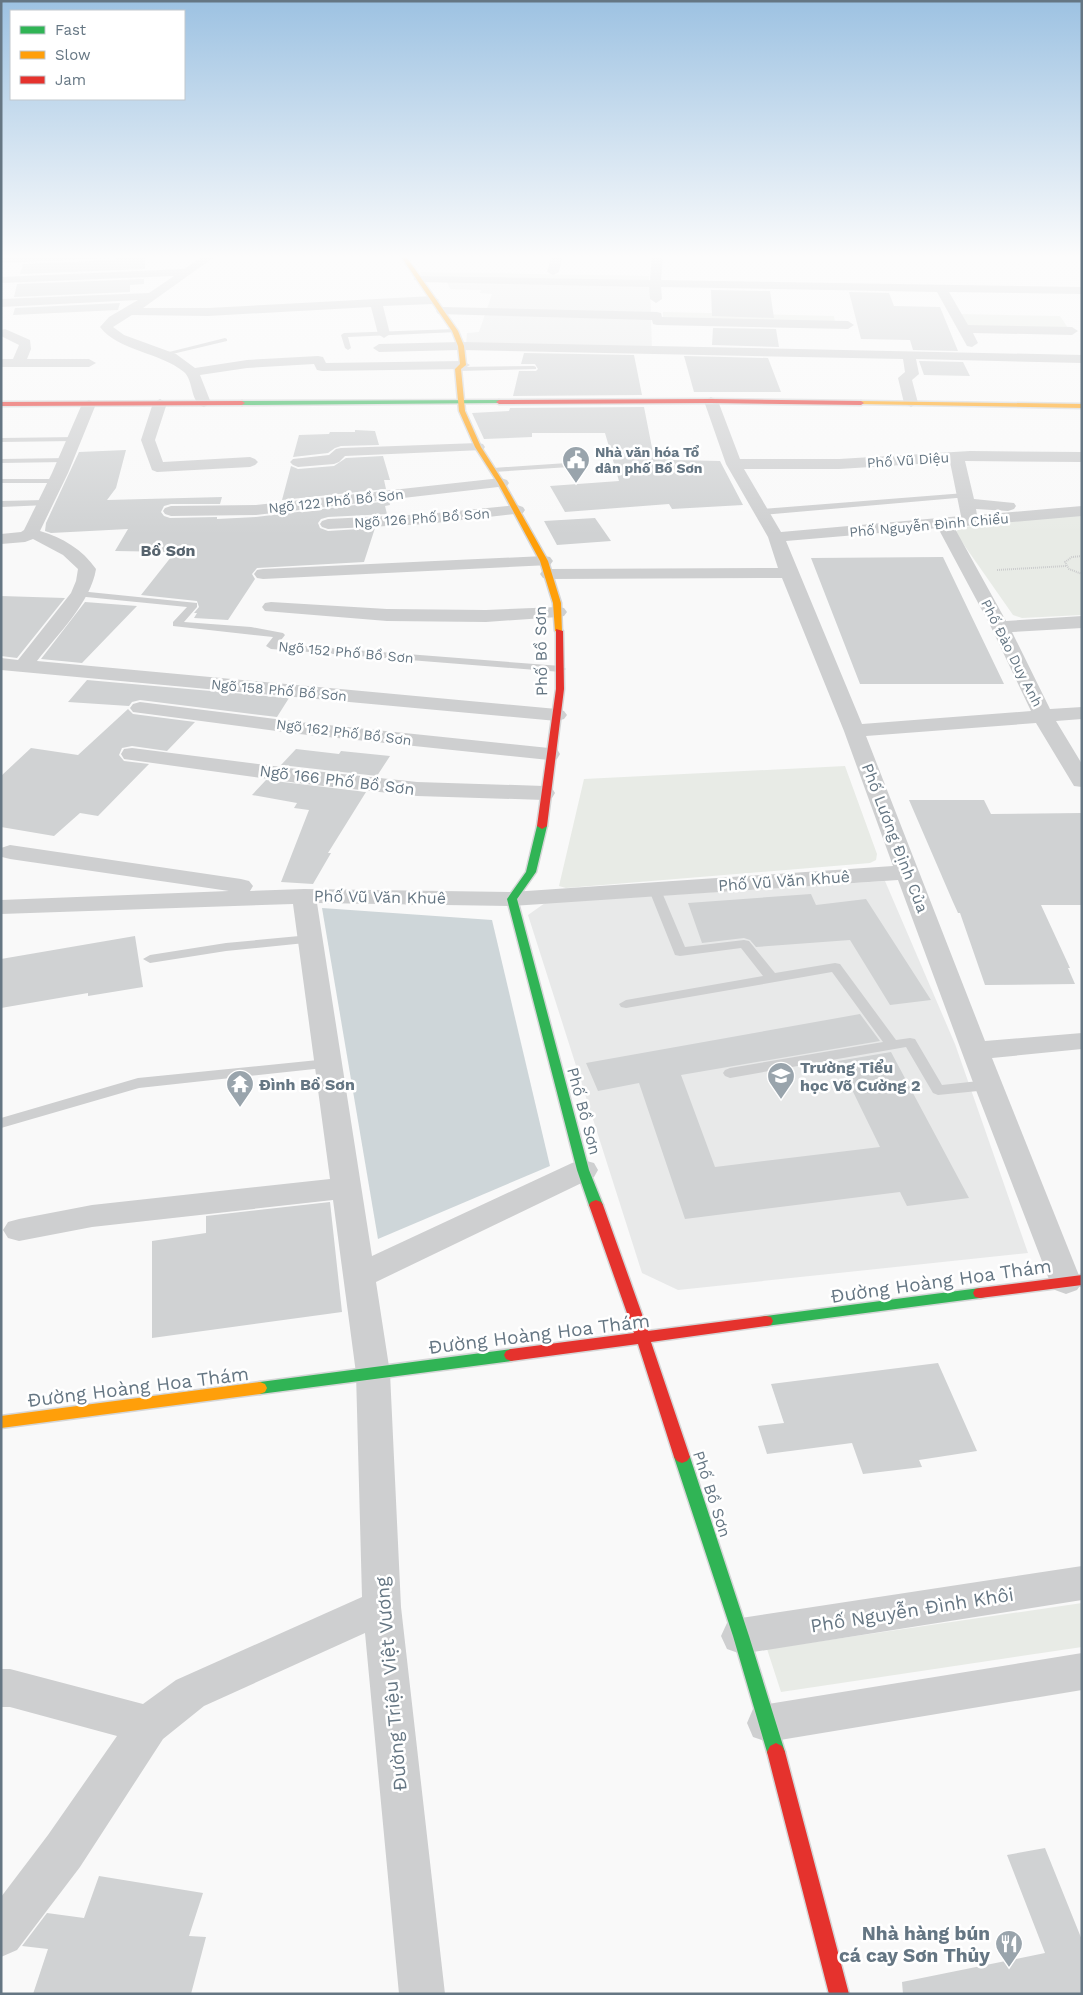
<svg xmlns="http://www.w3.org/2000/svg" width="1083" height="1995" font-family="'Work Sans',sans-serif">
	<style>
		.built { fill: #e8e9e9 }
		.green { fill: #e8ebe6 }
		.water { fill: #ced6d9 }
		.building { fill: #d0d2d3 }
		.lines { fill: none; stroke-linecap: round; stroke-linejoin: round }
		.fast-casing { stroke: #d5d6d7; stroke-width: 3 }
		.slow-casing { stroke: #d5d6d7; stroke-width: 3 }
		.jam-casing { stroke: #d5d6d7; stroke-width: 3 }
		.path { stroke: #cbcccd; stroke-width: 2; stroke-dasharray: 1 1; stroke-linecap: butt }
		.lane { fill: #cecfd0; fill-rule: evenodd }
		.street { fill: #cecfd0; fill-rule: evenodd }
		.fast { fill: #30b455; fill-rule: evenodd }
		.slow { fill: #ff9f0a; fill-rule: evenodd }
		.jam { fill: #e5322d; fill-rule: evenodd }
		.labels { text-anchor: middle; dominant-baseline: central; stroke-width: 5; stroke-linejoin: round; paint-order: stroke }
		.far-poi-label { font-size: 14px; font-weight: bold; fill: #657683; stroke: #fff; text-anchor: start }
		.far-street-label { font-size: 14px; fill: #657683; stroke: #fff }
		.far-quarter-label { font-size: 16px; font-weight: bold; fill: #57646e; stroke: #fff }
		.street-label { font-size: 16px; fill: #657683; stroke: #fff }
		.poi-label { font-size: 16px; font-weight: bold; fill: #657683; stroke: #fff; text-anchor: start }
		.near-street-label { font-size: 19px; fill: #657683; stroke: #fff }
		.near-poi-label { font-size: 19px; font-weight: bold; fill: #657683; stroke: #fff; text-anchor: end }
	</style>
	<rect width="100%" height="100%" fill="#f9f9f9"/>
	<path class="built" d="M447,282L650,285L652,349L466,345L467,333L479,332L492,294L480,293L481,290L450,289Z
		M885,881L955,1044L1028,1253L678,1290L642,1273L528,915L545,903Z"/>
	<path class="green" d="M420,272L649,276V280L422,277Z
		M663,312L834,316L835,322L663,319Z
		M959,314L1060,316L1070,331L967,329Z
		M1082,513V615L1022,618L1013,615L955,532L963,527Z
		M845,766L877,854L876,860L870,863L566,888L559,886L584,779Z
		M1082,1603V1647L781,1692L767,1649Z"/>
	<path class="water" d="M322,908L492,920L550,1166L378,1239Z"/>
	<path class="building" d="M145,256V269L20,274L23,264L113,260L119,257Z
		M144,279V284L130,285V292L14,297L17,284Z
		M711,290L770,291L774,318L712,316Z
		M849,292L889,293L894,306L940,307L958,351L913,350L910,340L861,339Z
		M120,303L118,310L13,315L15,308Z
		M713,328L776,329L779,347L712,345Z
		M524,353L634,355L642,395L513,396L519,371H536L538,369L535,364H521Z
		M684,356L768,358L781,392H694Z
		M919,361L963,362L970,376L924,375Z
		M644,407L654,458L673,457V460L720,461L743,505L672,509L669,504L565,512L550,486L619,481L605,433H532V437L484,439L472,413L509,411L510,408Z
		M355,430L375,431L379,445L341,446L335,448L328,453L293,457L299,435L329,434L330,432H355Z
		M126,450L116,488L107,500L222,497L220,504H171L164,506L161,512L164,516L170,518L217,517V519L256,517L389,501L390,505L385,506L387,514L328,517L321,519L318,523L320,528L328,531L375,528L364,562L257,568L252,574L255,579L228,620L194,618L197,613H194L199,607L197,601L141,595L175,552L115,551L128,529L51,533L45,531L46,523L79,452Z
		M383,456L390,480H384L386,489L282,500L291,466L298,469L334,466L346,458Z
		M595,518L611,541L557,545L544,521Z
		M943,557L1004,684H860L811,558Z
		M1,596L65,598L17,658L1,656Z
		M85,602L137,606L82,663L41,659Z
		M87,680L289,698L277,717L140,700L132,702L129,706L68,702Z
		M128,709L133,714L195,722L167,751L132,746L122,748L119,755L124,761L149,764L98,816L80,813L54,836L1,827V776L31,748L78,755Z
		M296,749L339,754L341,751L390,756L377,776L281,765Z
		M266,780L366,792L328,853H331L313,884L281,882L309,810L294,808L297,803L252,795Z
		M909,800H984L991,814L1082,813V905H1041L1070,968H1068L1075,984L985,985L960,913H958L953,902Z
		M811,894L816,905L866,899L931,1000L890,1005L850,940L756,947L750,940L744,938L702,943L688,903Z
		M135,936L143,987L88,996V993L1,1008V959Z
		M860,1014L880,1041L681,1075L715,1167L880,1147L838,1061L891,1052L969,1198L907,1206L900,1192L685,1219L639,1083L598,1091L586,1063Z
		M330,1202L342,1312L152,1338V1241L206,1233V1216Z
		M938,1363L977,1451L919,1460L922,1467L863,1474L852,1443L767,1454L758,1426L784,1423L771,1384Z
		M1045,1848L1082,1940V1994H903L902,1982L1045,1953L1007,1855Z
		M99,1876L203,1893L189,1936L206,1937L191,1994H33L48,1949L22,1946L47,1913L84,1918Z"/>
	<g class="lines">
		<defs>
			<path id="fast" d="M499,400L501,401V403L242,405L239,403L242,401Z
				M542,823L547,826L536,872L517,899L589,1170L603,1205L601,1208H591L589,1205L577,1170L507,899L526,872L537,826Z
				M980,1288L985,1289L987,1293L985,1297L980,1298L766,1326L761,1325L759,1321L761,1317L766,1316Z
				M511,1349L516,1351L518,1355L516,1359L511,1361L260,1394L255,1392L253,1388L255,1384L260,1382Z
				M682,1451L687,1453L690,1457L749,1636L785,1752L782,1758L776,1761L770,1758L767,1752L733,1636L674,1457L677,1453Z"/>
			<path id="slow" d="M400,255H405L458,331L464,346L466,365L461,369L465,411L481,447L504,483L548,561L561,603L562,633L555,631L553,603L540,561L498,483L475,447L459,411L455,369L460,364L458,346L452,331Z
				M861,401L1082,404V408L859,404V402Z
				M260,1382L265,1384L267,1388L265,1392L260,1394L1,1428V1416Z"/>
			<path id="jam" d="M711,399L861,401L864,403L861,405L711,403L499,404L496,402L499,400Z
				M1,402L242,401L245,403L242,405L1,406Z
				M556,629L563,631L564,689L547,826L542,829L537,826L556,689Z
				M596,1200L601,1202L603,1205L648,1331L766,1316L771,1317L773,1321L771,1325L766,1326L651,1342L690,1457L687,1461L682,1463L677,1461L674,1457L638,1344L511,1361L506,1359L504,1355L506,1351L511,1349L634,1333L589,1205L591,1202Z
				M1082,1275V1285L980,1298L975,1297L973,1293L975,1289L980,1288Z
				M776,1743L782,1746L785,1752L849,1994H829L767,1752L770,1746Z"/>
		</defs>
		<use href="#fast" class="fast-casing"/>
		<use href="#slow" class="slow-casing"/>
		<use href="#jam" class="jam-casing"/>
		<path class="path" d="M1082,556L1072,557L1065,562L1069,569L1082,574
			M997,570L1066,566"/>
		<path class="lane" d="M455,329L457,330V332L348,337L351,348L348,350L345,348L341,335L344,333Z
			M225,338L227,339V341L164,356L161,354Z
			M534,366L536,367V369L458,371L455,369L458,367Z
			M77,437L78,439L74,441L1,442V438Z
			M68,458L69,460L65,462L1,463V459Z
			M582,462H585V466L493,472L489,470L493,468Z
			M1,479H56L60,481L56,483H1Z
			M965,493H968V497L762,515L758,512L762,509Z
			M44,500L47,501V505L1,507V501Z
			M79,591L197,603V607L184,622L251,627L283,633L285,635L278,644L561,666L566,669L561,672L271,649L266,646L273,637L173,626V622L187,607L76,596V592Z
			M655,886L661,890L685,947L744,940L749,941L775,973L835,963L840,964L896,1040L910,1038L915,1039L942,1085L988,1080L993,1082L995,1085L993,1088L988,1090L938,1095L933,1093L906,1047L730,1078L725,1076L723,1073L725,1070L730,1068L883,1042L832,972L626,1008L621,1007L619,1004L626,1000L763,976L741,948L680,956L675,955L649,890Z
			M310,935L317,939L315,942L226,951L150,963L143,959L150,955L226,943Z
			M328,1059L333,1061L335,1064L333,1067L139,1088L1,1128V1118L138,1078Z"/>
		<path class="street" d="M31,255H118L113,258L1,263V257Z
			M204,255H217L143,308H208L433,296L439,300L433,304L383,306L390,334L384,338L378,334L371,307L208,316L132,315L113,327L124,335L176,354L195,368L247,360L318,356L323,357L326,363L463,361L470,365L463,369L322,371L317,370L314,364L247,368L200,375L211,403L204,407C190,404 194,381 184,372C160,352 118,351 100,327L109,317L138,300L1,307V299L149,293L174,276L1,283V277L184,269Z
			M552,255H563L559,272L553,275L547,272Z
			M652,255H663L661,280L1082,287V294L949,292L968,325L1072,327L1078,331L1072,335L973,333L978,343L972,347L967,346L937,292L661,287L662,299L656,303L650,299L649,287L419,282L413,279L419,276L650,280Z
			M442,307L657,312L661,313L662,317L848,321L854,325L848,329L657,325L653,324L652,320L438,314L436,311L438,308Z
			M5,329L30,340L31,349L27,359H89L96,363L89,367H1V359H13L19,345L1,336V330Z
			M461,342L1082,355V363L916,359L919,374L912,380L918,403L911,407L904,403L898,378L905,372L903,359L461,350L379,352L373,348L379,344Z
			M711,397L718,401L740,459H839L970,451L1082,452V462L965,461L974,499L1014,503L1016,506L1014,509L1008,511L976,509L977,515L1082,506V516L954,527L1006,621L1082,616V628L1012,632L1050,709L1082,707V719L1056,721L1082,764V787L1074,786L1036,723L866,736L985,1041L1082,1033V1049L992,1058L1082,1283L1077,1290L1066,1294L1055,1290L1050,1282L974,1085L898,880L512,906L317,903L372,1256L572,1163L583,1160L594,1163L598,1170L594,1177L376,1282L390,1373L401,1607L445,1994H399L365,1633L204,1706L163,1739L80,1867L17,1950L1,1957V1897L48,1835L117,1736L10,1707H1V1669H10L143,1704L176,1680L362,1597L356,1373L333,1200L92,1227L19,1241L8,1238L3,1230L8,1222L19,1219L92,1205L330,1179L293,904L1,914V900L229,891L10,859L2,857L1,848L10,845L241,879L249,881L253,886L250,891L304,889L512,892L893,866L844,731L782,578L549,579L543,578L540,574L543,570L549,569L778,568L768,537L726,464L704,401ZM950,462L961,516L781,532L744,469H839ZM938,528L991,627L1031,711L862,724L786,541Z
			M160,399L167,403L155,440L163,462L250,457L255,459L258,462L255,465L250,467L157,472L152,470L141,440L153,403Z
			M89,400L96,404L68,473L40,531C63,538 82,549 96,569C91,602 57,635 37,661L557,709L564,711L567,715L564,719L557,721L1,670V658L18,660L71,593L76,581L78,569L63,555L33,539L25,542L1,544V534L21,532L24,530L52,473L82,404Z
			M478,443L483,444L485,447L483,450L345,456L339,462L334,464L298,467L293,465L290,462L293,459L329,455L336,449L341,448Z
			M501,478L507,480L509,483L507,486L256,515L171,516L165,514L163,511L165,508L171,506L256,505Z
			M517,505L523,507L525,510L523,513L427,524L328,529L322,527L320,524L322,521L328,519L427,514Z
			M544,556L550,557L553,561L550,565L263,579L257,578L254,574L257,570L263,569Z
			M271,602L387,609L486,610L558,607L564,608L567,612L564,616L558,617L486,622L387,621L265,611L262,607L265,603Z
			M140,702L299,722L549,748L557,749L560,754L557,759L549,760L299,734L133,712L130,708L133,704Z
			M132,748L305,770L417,782L544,786L552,788L555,793L552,798L544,800L417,796L305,784L124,759L121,754L124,749Z
			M1082,1566V1600L741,1654L727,1649L721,1636L727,1623L741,1618Z
			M1082,1653V1690L768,1742L753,1737L747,1723L753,1709L768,1704Z"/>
		<use href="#fast" class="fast"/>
		<use href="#slow" class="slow"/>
		<use href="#jam" class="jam"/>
	</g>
	<linearGradient id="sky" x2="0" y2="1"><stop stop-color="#9dc2e2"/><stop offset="0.48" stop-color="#fcfcfc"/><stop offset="1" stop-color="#fcfcfc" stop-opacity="0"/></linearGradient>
	<rect width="1083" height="535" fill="url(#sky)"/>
	<defs>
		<symbol id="civic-pin" viewBox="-11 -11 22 30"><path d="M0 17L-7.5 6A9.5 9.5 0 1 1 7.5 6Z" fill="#99a4ac" stroke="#fff"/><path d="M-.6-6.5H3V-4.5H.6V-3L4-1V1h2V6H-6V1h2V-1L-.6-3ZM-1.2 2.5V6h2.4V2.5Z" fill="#fff"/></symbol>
		<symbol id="school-pin" viewBox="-11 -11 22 30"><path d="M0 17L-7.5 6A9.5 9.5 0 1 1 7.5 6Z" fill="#99a4ac" stroke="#fff"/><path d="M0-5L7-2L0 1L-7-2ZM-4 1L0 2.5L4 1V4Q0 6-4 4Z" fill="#fff"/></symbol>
		<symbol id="temple-pin" viewBox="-11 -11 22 30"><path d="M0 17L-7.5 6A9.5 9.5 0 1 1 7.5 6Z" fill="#99a4ac" stroke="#fff"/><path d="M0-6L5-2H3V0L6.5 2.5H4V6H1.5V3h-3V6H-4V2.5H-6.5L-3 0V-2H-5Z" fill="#fff"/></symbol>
		<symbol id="restaurant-pin" viewBox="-11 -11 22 30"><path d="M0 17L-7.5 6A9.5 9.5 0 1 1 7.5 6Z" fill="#99a4ac" stroke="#fff"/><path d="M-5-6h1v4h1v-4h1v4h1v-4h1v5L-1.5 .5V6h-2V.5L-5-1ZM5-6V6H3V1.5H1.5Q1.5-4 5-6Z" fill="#fff"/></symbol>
	</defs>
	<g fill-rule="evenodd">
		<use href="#civic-pin" x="560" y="444" width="32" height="43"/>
		<use href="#school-pin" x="765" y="1060" width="32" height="43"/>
		<use href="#temple-pin" x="224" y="1068" width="32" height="43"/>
		<use href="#restaurant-pin" x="993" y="1928" width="32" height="43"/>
	</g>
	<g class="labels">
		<g class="far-poi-label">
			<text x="595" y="452">Nhà văn hóa Tổ<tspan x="595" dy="16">dân phố Bồ Sơn</tspan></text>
		</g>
		<g class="far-street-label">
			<text transform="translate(908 460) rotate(-4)">Phố Vũ Diệu</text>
			<text transform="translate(336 501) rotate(-6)">Ngõ 122 Phố Bồ Sơn</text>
			<text transform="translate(422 518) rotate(-4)">Ngõ 126 Phố Bồ Sơn</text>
			<text transform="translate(929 525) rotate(-5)">Phố Nguyễn Đình Chiểu</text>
			<text transform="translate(346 652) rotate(5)">Ngõ 152 Phố Bồ Sơn</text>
			<text transform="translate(1012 653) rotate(63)">Phố Đào Duy Anh</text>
			<text transform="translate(279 690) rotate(5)">Ngõ 158 Phố Bồ Sơn</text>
			<text transform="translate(344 732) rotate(7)">Ngõ 162 Phố Bồ Sơn</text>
		</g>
		<g class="far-quarter-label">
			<text x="168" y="550">Bồ Sơn</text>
		</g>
		<g class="street-label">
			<text transform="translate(541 651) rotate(-91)">Phố Bồ Sơn</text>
			<text transform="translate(337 780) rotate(7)">Ngõ 166 Phố Bồ Sơn</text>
			<text transform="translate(895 838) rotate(69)">Phố Lương Định Của</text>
			<text transform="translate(784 881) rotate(-4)">Phố Vũ Văn Khuê</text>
			<text transform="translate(380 897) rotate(1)">Phố Vũ Văn Khuê</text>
			<text transform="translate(584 1111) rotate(75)">Phố Bồ Sơn</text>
			<text transform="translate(712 1494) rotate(72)">Phố Bồ Sơn</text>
		</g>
		<g class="poi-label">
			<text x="800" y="1067">Trường Tiểu<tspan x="800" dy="18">học Võ Cường 2</tspan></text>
			<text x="259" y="1084">Đình Bồ Sơn</text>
		</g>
		<g class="near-street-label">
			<text transform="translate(941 1281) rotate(-8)">Đường Hoàng Hoa Thám</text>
			<text transform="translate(539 1334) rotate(-7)">Đường Hoàng Hoa Thám</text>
			<text transform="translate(138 1387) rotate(-7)">Đường Hoàng Hoa Thám</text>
			<text transform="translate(912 1610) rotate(-9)">Phố Nguyễn Đình Khôi</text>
			<text transform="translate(391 1684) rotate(-95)">Đường Triệu Việt Vương</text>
		</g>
		<g class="near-poi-label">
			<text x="990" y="1933">Nhà hàng bún<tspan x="990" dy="22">cá cay Sơn Thủy</tspan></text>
		</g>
	</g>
	<rect width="1083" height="1995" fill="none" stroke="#657683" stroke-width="5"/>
	<rect x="10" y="10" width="175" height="90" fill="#ffffff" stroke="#c1c8cd"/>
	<rect x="20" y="26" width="25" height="8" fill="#30b455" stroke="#c1c8cd"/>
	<text x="55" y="35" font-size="15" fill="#657683">Fast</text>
	<rect x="20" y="51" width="25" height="8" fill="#ff9f0a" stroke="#c1c8cd"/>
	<text x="55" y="60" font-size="15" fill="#657683">Slow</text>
	<rect x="20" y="76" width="25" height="8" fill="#e5322d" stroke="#c1c8cd"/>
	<text x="55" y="85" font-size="15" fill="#657683">Jam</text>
</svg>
